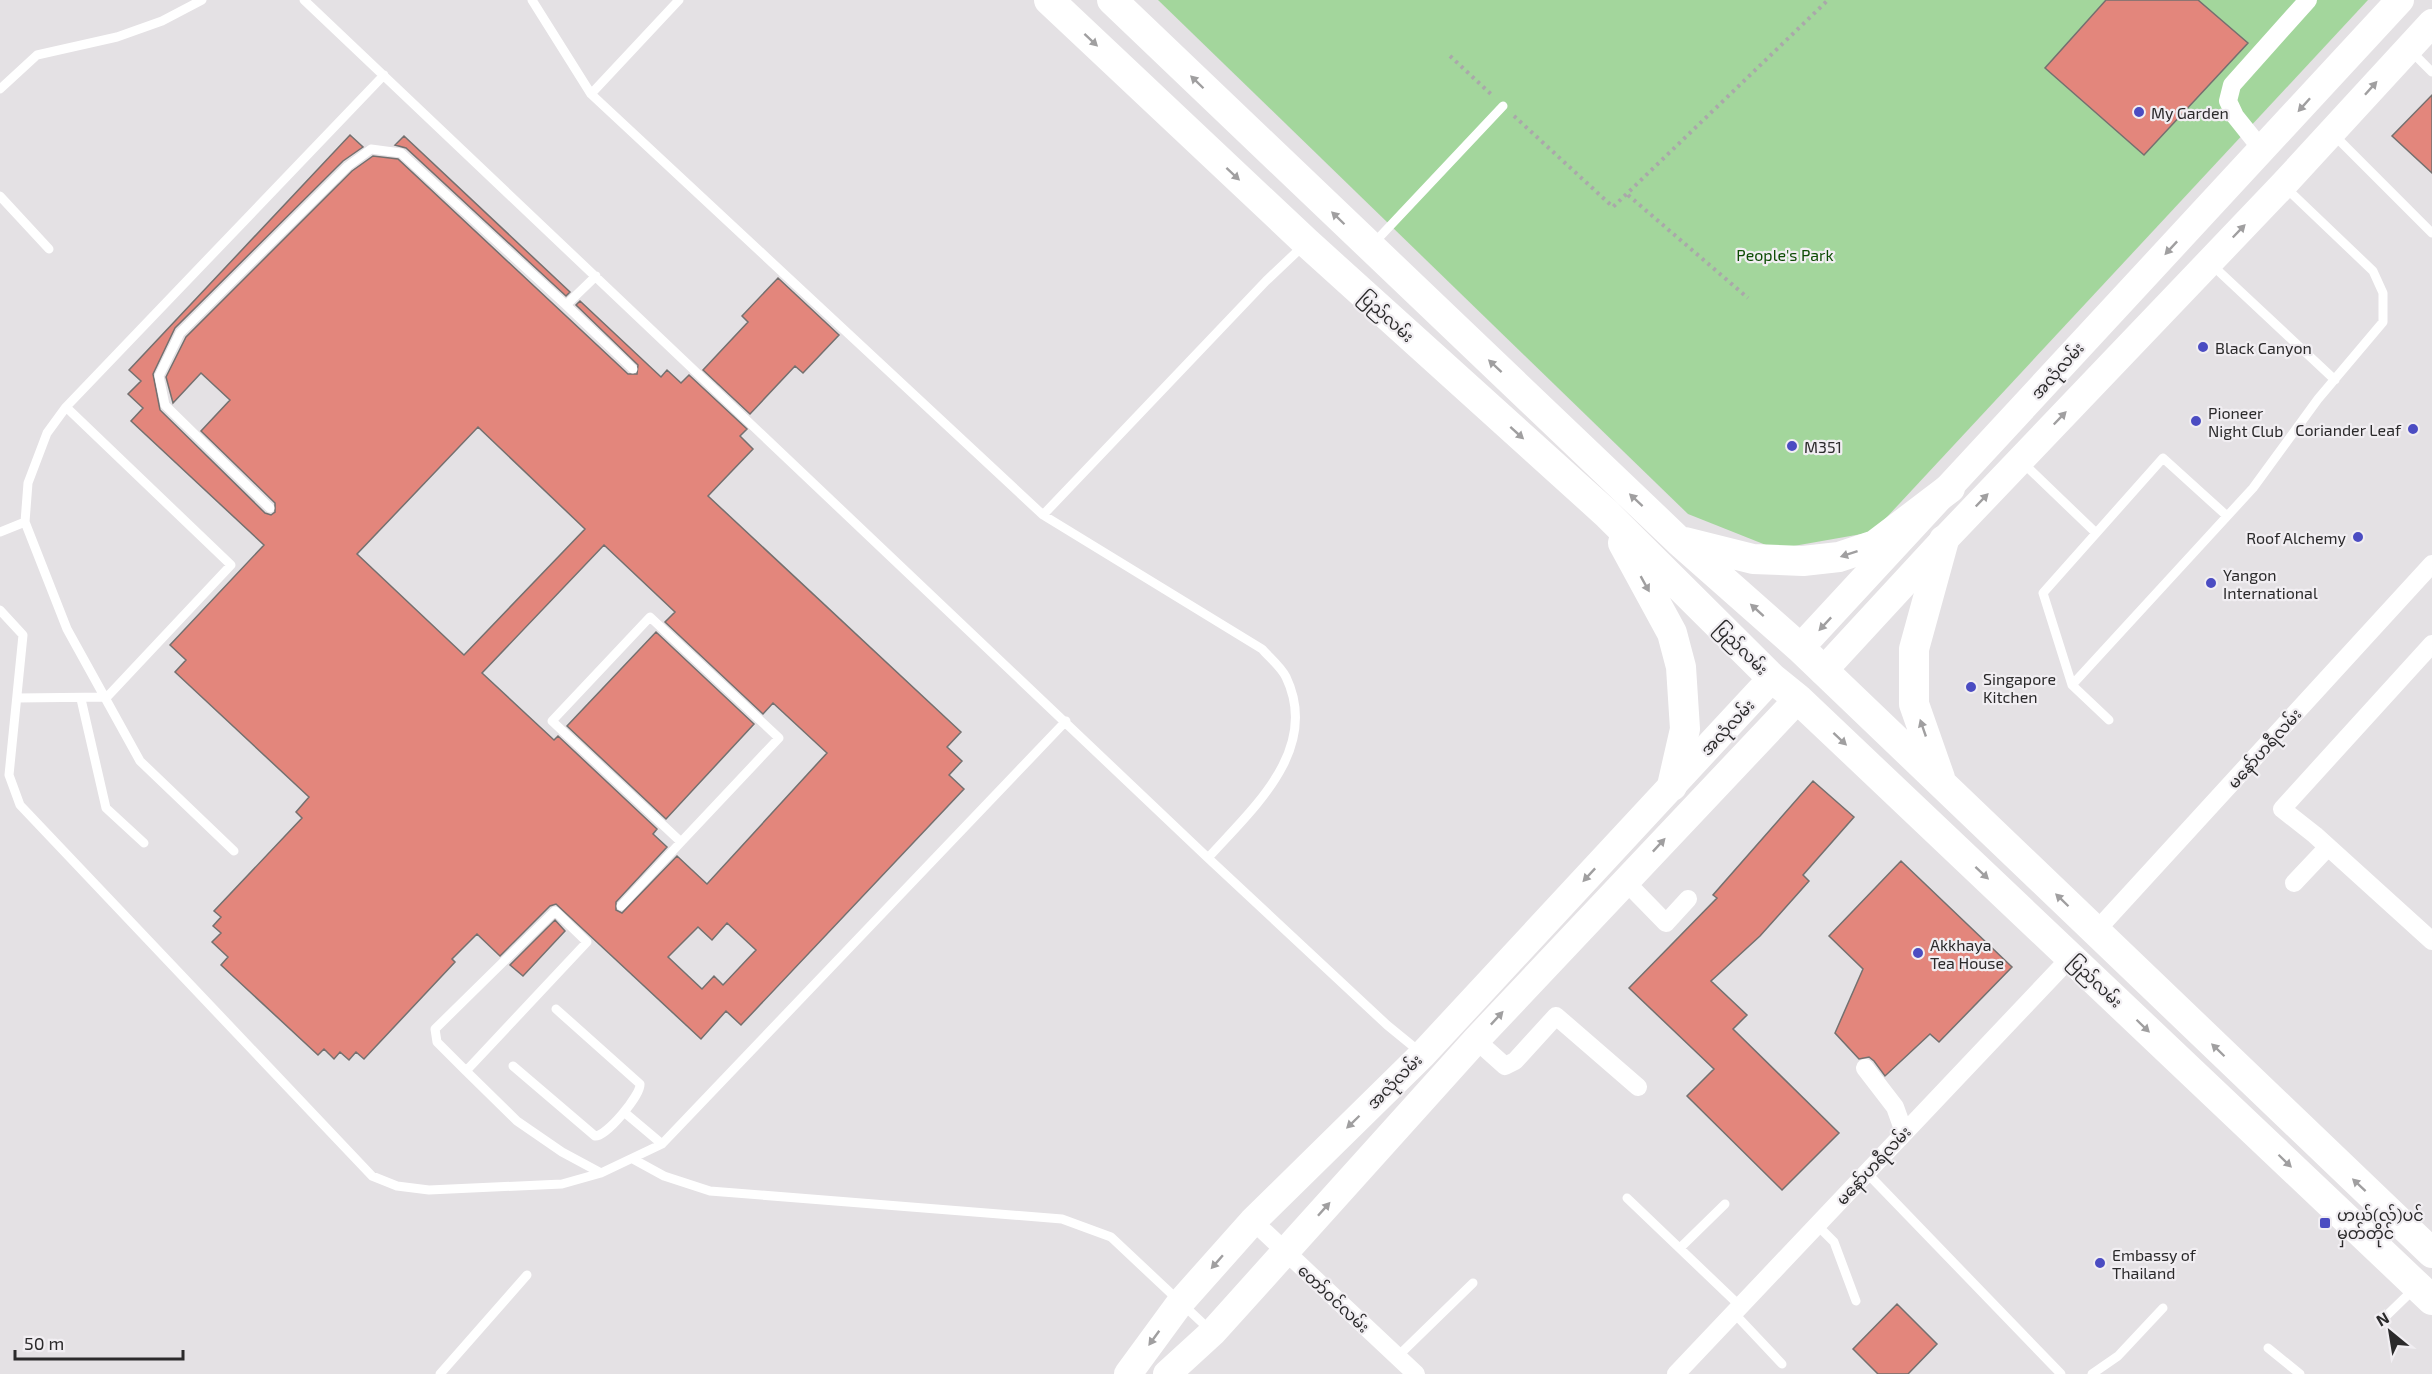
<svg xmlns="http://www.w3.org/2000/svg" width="2432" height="1374" font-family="'Exo 2','Noto Sans Myanmar',sans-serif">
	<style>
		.green { fill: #a3d69c }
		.building { fill: #e3867c; stroke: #74706f; stroke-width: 1.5; fill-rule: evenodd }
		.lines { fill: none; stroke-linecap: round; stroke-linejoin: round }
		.path { stroke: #aaa8aa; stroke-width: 4; stroke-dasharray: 3 4.5; stroke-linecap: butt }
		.service { stroke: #fff; stroke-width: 9 }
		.minor { stroke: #fff; stroke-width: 18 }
		.primary { stroke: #fff; stroke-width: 28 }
		.trunk { stroke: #fff; stroke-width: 30 }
		.oneway { fill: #a09fa0 }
		.poi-dot { fill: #4b4cc2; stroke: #f1eef2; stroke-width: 2 }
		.labels { text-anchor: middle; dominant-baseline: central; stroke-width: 4.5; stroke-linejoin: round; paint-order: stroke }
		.poi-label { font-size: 16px; fill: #2b2a2b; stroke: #f1eef2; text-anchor: start }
		.park-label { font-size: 16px; fill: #0c4b03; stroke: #f1eef2 }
		.street-label { font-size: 16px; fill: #2b2a2b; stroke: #f1eef2 }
	</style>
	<rect width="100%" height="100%" fill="#e4e1e4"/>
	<path class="green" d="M1158,0H2368L1873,532L1776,549L1688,514Z"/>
	<path class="building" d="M2106,0H2198L2248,43L2144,155L2045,68Z
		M2432,95V173L2392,136Z
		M350,135L363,147L343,161L175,328L153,374L160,410L265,513L271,515L275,512V503L201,431L230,400L201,373L173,403L166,377L186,337L352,171L373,156L398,159L628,374H637L638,365L576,305L580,301L661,377L667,370L681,383L689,375L747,429L740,436L753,449L708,496L961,732L947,747L962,761L949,775L964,789L741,1025L726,1011L701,1039L556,904L550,906L500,956L477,934L452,959L455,962L364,1059L356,1052L349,1060L340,1052L334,1059L324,1049L318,1055L221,965L228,957L212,942L221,933L213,926L221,917L214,911L302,818L296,812L309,797L175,672L186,660L170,645L264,545L131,421L143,408L128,394L141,381L129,370ZM478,427L585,529L464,655L357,554ZM604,545L675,612L665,622L763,714L773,703L827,753L707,884L677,856L622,913L616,910V902L667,847L653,834L657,829L558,736L554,740L482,673ZM727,923L756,950L723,985L714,976L702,989L668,957L698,927L712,940Z
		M404,136L570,292L566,296L406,148L395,145Z
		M778,278L839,335L803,373L795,366L750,414L703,370L748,322L742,316Z
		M656,632L754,724L666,819L567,726Z
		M1813,781L1854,817L1803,875L1809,881L1760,936L1711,981L1747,1015L1733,1029L1839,1133L1782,1190L1687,1096L1714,1069L1629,988L1717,898L1713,895Z
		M1901,861L2012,967L1939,1042L1930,1034L1885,1076L1874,1061L1869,1057L1859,1059L1835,1033L1863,969L1829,936Z
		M555,920L565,931L523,976L510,965Z
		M1897,1304L1937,1344L1908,1374H1878L1853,1349Z"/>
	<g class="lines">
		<path class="path" d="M1450,56L1493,96
			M1514,116L1613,207L1828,0
			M1628,195L1748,298"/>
		<path class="service" d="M304,0L1208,858L1387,1025L1420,1052
			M532,0L591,94L1043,515L1262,649C1270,658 1281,667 1286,677C1321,750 1252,809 1208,858
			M2410,50L2432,72
			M0,89L37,55L117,37L162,21L202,0
			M591,94L679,0
			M2334,135L2432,233
			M0,196L49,249
			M1373,244L1503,106
			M2211,264L2335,380
			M566,305L633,369
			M2022,462L2096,533
			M270,508L165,405L159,376L180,333L348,166L371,149L401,153L566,305L596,276
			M1043,515L1266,281L1304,245
			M0,532L25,522
			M0,610L23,635L9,775L20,805L372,1176L397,1186L429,1190L562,1184L601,1173L662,1144L1066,721
			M650,617L779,738L681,842L552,721Z
			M2072,685L2253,488L2318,399L2383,322V293L2373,271L2284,186
			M17,698L107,697L231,565L66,407
			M81,699L106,808L144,843
			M2109,720L2072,685L2043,593L2163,458L2227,516
			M234,851L140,761L67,629L25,522L28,483L47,433L66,407L384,75
			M621,906L681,842
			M513,1066L595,1136C606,1137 641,1095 640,1084L556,1009
			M466,1071L437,1042L435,1029L555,911L587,942L466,1071L517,1121L562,1152L601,1173
			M624,1112L662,1144
			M633,1159L664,1176L710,1191L1062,1219L1111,1237L1211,1331
			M1866,1172L2061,1374
			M1627,1198L1741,1307
			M1817,1225L1834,1242L1856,1301
			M1680,1248L1725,1204
			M1734,1313L1782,1364
			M2382,1320L2415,1288
			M2268,1348L2300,1374
			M1397,1357L1473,1283
			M440,1374L527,1275
			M2092,1374L2118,1356L2163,1308"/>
		<path class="minor" d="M2263,151L2235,116L2228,101L2232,85L2308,0
			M2432,644L2282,809L2315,835L2432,941
			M1625,881L1666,923L1688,899
			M2294,883L2328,847
			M2095,932L2432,564
			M1476,1040L1505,1066L1515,1061L1556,1016L1638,1087
			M1865,1068L1895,1107L1904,1132
			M1253,1221L1416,1374
			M1676,1374L2071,957"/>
		<path class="primary" d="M1800,648L2400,0
			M1823,671L1944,540L2283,185L2432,23
			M1128,1374L1180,1303L1253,1221L1423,1054L1772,678
			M1167,1374L1213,1332L1476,1040L1798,699"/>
		<path class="trunk" d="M1049,0L1306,242L1607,514L1772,678L1798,699L2432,1300
			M1112,0L1679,541L1800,648L2432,1253
			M1685,542L1753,559L1803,561L1839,557L1875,545L1950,488
			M1623,543L1672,633L1681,667L1685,729L1672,786
			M1940,778L1914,704V649L1944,540"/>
	</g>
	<defs><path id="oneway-solid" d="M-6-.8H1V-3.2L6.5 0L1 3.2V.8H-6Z" transform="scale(1.5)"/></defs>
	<g class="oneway">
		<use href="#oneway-solid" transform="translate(1091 40) rotate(43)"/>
		<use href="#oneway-solid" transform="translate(1197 82) rotate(-136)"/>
		<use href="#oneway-solid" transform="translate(2371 88) rotate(-48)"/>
		<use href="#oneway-solid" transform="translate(2304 105) rotate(132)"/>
		<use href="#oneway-solid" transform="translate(1233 174) rotate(43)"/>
		<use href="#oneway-solid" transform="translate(1338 218) rotate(-136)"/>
		<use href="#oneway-solid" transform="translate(2239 231) rotate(-46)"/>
		<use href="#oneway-solid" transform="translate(2171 248) rotate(133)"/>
		<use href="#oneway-solid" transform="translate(1495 366) rotate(-137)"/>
		<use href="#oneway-solid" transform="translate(2060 418) rotate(-46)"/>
		<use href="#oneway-solid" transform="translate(1517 433) rotate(42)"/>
		<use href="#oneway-solid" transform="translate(1636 500) rotate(-137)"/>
		<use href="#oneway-solid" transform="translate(1982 500) rotate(-46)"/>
		<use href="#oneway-solid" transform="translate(1849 554) rotate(162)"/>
		<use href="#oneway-solid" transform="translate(1645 584) rotate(61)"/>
		<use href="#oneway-solid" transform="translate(1757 610) rotate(-138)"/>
		<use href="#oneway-solid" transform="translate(1825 624) rotate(133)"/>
		<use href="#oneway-solid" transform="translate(1923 728) rotate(-109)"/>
		<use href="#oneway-solid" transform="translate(1840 739) rotate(43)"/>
		<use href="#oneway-solid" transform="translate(1659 845) rotate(-47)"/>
		<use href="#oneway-solid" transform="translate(1982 873) rotate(43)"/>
		<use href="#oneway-solid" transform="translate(1589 875) rotate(133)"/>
		<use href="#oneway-solid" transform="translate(2062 900) rotate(-136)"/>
		<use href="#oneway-solid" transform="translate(1497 1018) rotate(-47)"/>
		<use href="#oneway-solid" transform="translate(2143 1026) rotate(44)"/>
		<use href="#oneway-solid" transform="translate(2218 1050) rotate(-136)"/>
		<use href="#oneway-solid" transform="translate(1353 1122) rotate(136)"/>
		<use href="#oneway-solid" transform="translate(2285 1161) rotate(44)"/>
		<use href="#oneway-solid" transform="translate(2359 1185) rotate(-137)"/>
		<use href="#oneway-solid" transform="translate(1324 1209) rotate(-48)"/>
		<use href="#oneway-solid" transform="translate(1217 1262) rotate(131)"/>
		<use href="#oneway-solid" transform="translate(1154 1338) rotate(126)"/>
	</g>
	<g class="poi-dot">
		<circle cx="2139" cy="112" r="6"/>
		<circle cx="2203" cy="347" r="6"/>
		<circle cx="2196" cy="421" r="6"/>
		<circle cx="2413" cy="429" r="6"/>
		<circle cx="1792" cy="446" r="6"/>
		<circle cx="2358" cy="537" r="6"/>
		<circle cx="2211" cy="583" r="6"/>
		<circle cx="1971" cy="687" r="6"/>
		<circle cx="1918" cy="953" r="6"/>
		<rect x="2319" y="1217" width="12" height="12" rx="3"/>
		<circle cx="2100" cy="1263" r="6"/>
	</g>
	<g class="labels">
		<g class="poi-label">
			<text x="2151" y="112">My Garden</text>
			<text x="2215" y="347">Black Canyon</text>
			<text x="2208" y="412">Pioneer<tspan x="2208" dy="18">Night Club</tspan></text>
			<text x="2401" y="429" text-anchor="end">Coriander Leaf</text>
			<text x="1804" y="446">M351</text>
			<text x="2346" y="537" text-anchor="end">Roof Alchemy</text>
			<text x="2223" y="574">Yangon<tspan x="2223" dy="18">International</tspan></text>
			<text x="1983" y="678">Singapore<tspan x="1983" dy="18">Kitchen</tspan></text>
			<text x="1930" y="944">Akkhaya<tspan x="1930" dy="18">Tea House</tspan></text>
			<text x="2337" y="1214">ဟယ်(လ်)ပင်<tspan x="2337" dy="18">မှတ်တိုင်</tspan></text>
			<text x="2112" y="1254">Embassy of<tspan x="2112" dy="18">Thailand</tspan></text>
		</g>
		<g class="park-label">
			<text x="1785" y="254">People's Park</text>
		</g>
		<g class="street-label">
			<text transform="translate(1387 316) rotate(42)">ပြည်လမ်း</text>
			<text transform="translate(2057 370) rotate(-48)">အလုံလမ်း</text>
			<text transform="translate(1742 648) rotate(45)">ပြည်လမ်း</text>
			<text transform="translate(1727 727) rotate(-47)">အလုံလမ်း</text>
			<text transform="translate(2264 748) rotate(-48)">မနော်ဟရီလမ်း</text>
			<text transform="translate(2096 981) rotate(44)">ပြည်လမ်း</text>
			<text transform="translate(1394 1081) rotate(-45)">အလုံလမ်း</text>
			<text transform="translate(1873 1165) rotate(-47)">မနော်ဟရီလမ်း</text>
			<text transform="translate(1334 1298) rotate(43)">တော်ဝင်လမ်း</text>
		</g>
	</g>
	<g transform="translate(2390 1332) rotate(330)" stroke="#f1eef2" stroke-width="4.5" paint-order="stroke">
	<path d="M0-4.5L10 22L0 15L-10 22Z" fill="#2b2a2b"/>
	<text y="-9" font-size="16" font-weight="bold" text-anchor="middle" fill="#2b2a2b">N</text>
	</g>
	<path d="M15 1350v9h168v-9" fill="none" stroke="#2b2a2b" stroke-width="3"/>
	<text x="24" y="1350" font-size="18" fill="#2b2a2b" stroke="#f1eef2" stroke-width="4.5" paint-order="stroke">50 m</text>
</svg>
